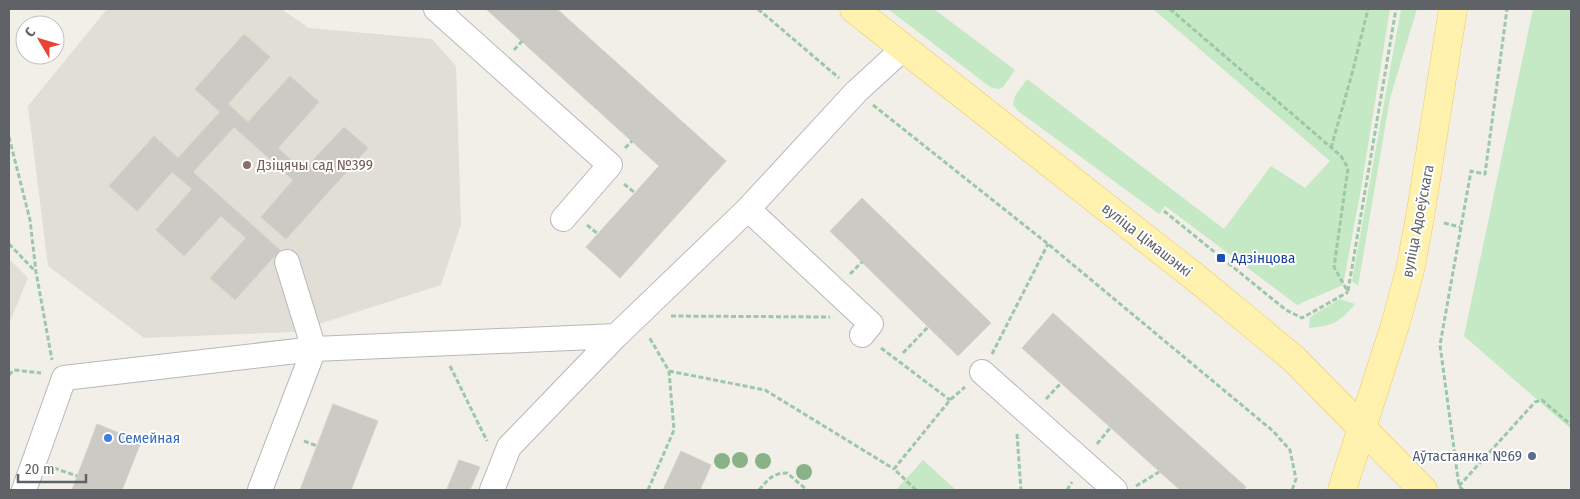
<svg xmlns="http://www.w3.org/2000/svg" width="1580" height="499" font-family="'Fira Sans Condensed',sans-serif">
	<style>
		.education { fill: #e1ded6 }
		.green { fill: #c5e8c5 }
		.building { fill: #cccac5; stroke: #d6d1c6 }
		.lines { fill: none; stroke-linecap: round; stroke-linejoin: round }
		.minor-casing { stroke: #b5b8bc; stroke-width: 26 }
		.major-casing { stroke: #f2c960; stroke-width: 29 }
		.path { stroke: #9cc7a9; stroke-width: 3; stroke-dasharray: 5 2.5; stroke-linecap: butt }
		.minor { stroke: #fff; stroke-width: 24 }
		.major { stroke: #fff2af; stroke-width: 28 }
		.tree { fill: #89b387 }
		.education-dot { fill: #8d6e63; stroke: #fff; stroke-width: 2 }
		.transit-dot { fill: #1a4fb4; stroke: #fff; stroke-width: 2 }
		.shop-dot { fill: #3f7fe0; stroke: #fff; stroke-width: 2 }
		.service-dot { fill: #5c6f8a; stroke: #fff; stroke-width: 2 }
		.labels { text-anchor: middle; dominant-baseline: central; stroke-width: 4; stroke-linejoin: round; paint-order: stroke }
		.education-label { font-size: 15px; fill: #785e54; stroke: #fff; text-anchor: start }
		.street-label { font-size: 15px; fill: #5f6368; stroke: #fff }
		.transit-label { font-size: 15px; fill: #164399; stroke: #fff; text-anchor: start }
		.shop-label { font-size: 15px; fill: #366cbe; stroke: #fff; text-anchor: start }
		.service-label { font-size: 15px; fill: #4e5e75; stroke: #fff; text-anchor: end }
	</style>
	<rect width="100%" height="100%" fill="#f1efe8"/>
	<path class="education" d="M107,9H281L309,28L432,39L456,66L461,224L441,285L294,332L144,338L48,266L28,106Z
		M9,259L28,278L9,324Z"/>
	<path class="green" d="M888,9H934L1015,70L1003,87L998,89L990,87Z
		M1153,9H1390L1361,189L1343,285L1297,305L1165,206L1159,214L1018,111L1013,105L1015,96L1027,79L1224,229L1271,166L1305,188L1330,161Z
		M1401,9H1417L1390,98L1358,286L1352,281Z
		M1533,9H1571V429L1464,336Z
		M1340,299L1355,304C1340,322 1333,326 1309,328L1310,317Z
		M923,460L956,490H896Z"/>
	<path class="building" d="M486,9H557L726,161L620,278L586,247L659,166Z
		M244,34L270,57L228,104L248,122L290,76L319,102L278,148L303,171L344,127L368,148L286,239L261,217L293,180L234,127L193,172L280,250L235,300L210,278L246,238L221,216L184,256L156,230L192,189L172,172L137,211L109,186L154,136L178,158L220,112L195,89Z
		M862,198L991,323L958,356L830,231Z
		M1053,313L1246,487L1243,490H1180L1022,348Z
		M333,404L378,421L351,490H300Z
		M97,424L141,442L122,490H72Z
		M681,451L711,465L700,490H663Z
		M459,460L480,467L470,490L447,489Z"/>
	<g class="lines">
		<defs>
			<path id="minor" d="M436,9L610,165L563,219
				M748,209L871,324L862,335
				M982,372L1115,490
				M24,490L64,378L314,349L616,336
				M260,490L314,349L287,262
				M492,490L509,447L616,336L748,209L856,92L904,48"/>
			<path id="major" d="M854,9L1201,282L1294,359L1423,490
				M1342,490L1396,322L1410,270L1420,217L1453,9"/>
		</defs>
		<use href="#minor" class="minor-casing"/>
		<use href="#major" class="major-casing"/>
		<path class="path" d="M758,9L839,78
			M1170,9L1341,156L1348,168L1334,267L1348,292
			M514,50L522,41
			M873,105L1048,244L1273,431L1290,450L1296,479L1292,490
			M9,137L30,220L36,272L52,360
			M625,148L632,141
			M1331,148L1353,70L1368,9
			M624,184L635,193
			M1164,211L1286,310L1302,318L1348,292
			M1444,223L1460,227
			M587,225L598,234
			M9,244L36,272
			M850,274L862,262
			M1348,291L1396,9
			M671,316L830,317
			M881,348L950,400
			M903,353L928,327
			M992,354L1048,244
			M450,366L487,441
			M669,371L765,390L894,469
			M9,375L14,370L41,373
			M1046,399L1061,383
			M1017,434L1021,490
			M304,441L317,446
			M1097,444L1110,428
			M54,468L77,476
			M1136,486L1159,472
			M1459,486L1535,402L1542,400L1571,425
			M648,490L674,430L669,371L649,337
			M759,490C768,480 772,473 787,473L807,490
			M916,490L894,469L950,400L965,387
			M1067,490L1072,482
			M1463,490L1459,486L1440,345L1471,171L1485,174L1507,9"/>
		<use href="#minor" class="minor"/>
		<use href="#major" class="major"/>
	</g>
	<g class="tree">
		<circle cx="740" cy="460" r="8"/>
		<circle cx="722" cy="461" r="8"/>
		<circle cx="763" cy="461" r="8"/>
		<circle cx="804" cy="472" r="8"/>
	</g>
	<circle class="education-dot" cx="247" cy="165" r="5"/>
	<rect class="transit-dot" x="1216" y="253" width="10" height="10" rx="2.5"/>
	<circle class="shop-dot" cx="108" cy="438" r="5"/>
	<circle class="service-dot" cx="1532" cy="456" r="5"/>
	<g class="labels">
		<g class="education-label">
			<text x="257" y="165">Дзіцячы сад №399</text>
		</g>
		<g class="street-label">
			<text transform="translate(1418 221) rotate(-79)">вуліца Адоеўскага</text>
			<text transform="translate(1147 240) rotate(38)">вуліца Цімашэнкі</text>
		</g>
		<g class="transit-label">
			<text x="1231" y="258">Адзінцова</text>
		</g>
		<g class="shop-label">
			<text x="118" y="438">Семейная</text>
		</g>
		<g class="service-label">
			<text x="1522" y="456">Аўтастаянка №69</text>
		</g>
	</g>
	<rect width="1580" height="499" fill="none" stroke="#5f6368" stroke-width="20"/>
	<g transform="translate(40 40) rotate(308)"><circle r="24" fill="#ffffff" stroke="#bfc1c3"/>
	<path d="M0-4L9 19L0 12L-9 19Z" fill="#ea4335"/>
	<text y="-8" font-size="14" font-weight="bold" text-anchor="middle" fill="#5f6368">С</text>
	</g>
	<path d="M18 474v8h68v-8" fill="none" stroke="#5f6368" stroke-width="2.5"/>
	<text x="25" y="474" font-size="15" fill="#5f6368" stroke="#ffffff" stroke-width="4" paint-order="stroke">20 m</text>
</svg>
